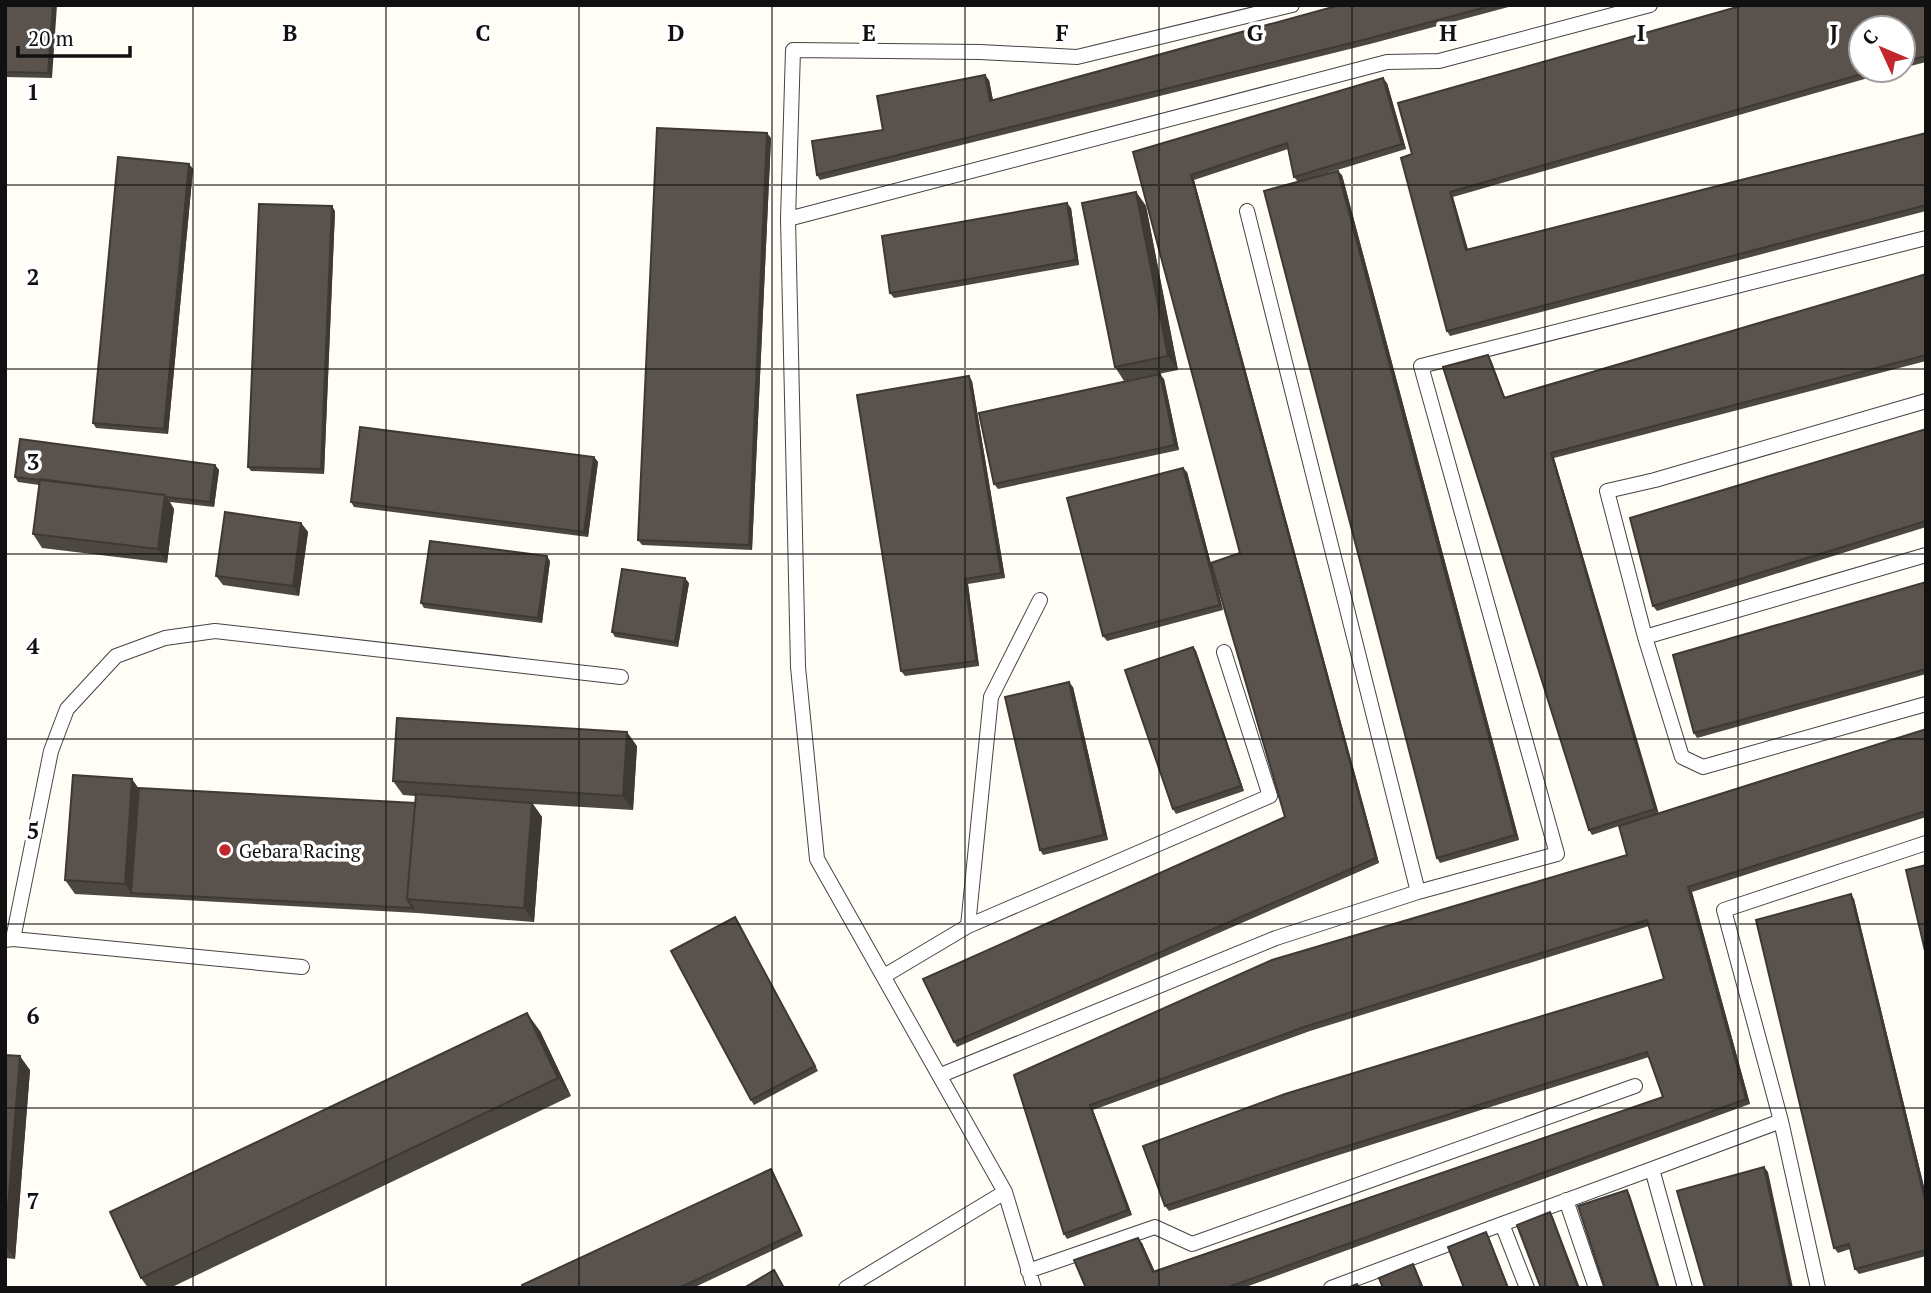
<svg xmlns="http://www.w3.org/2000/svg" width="1931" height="1293" font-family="'PT Serif',serif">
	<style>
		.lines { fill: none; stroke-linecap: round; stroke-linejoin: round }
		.lane-casing { stroke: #444; stroke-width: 16 }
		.lane { stroke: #fff; stroke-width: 14 }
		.wall { fill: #4d4742 }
		.shaded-wall { fill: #3f3936 }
		.building { fill: #5a524d; stroke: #3f3936; stroke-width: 2 }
		.grid { fill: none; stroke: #111; stroke-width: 2; stroke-opacity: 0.55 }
		.poi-dot { fill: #c4262e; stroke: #fff; stroke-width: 2.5 }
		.labels { text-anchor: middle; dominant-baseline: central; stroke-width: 7; stroke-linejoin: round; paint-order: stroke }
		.poi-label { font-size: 19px; fill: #111; stroke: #fff; text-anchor: start }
		.grid-label { font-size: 23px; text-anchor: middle; font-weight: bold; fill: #111; stroke: #fff; stroke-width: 7; stroke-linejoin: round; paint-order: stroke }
	</style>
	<rect width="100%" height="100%" fill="#fffdf5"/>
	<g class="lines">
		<defs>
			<path id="lane" d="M1247,211L1418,892
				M788,219L1387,62L1439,61L1650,5
				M1926,401L1655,480L1607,491L1645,637L1682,757L1703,767L1926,704
				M1645,637L1926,555
				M968,926L1270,796L1224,652
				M13,939L302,967
				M5,940L13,939L51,751L67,709L116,656L165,638L215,631L621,677
				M884,976L968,926L991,697L1040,600
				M941,1075L1276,938L1418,892L1557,854L1421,366L1926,238
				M1566,1200L1596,1288
				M1028,1271L1155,1227L1192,1244L1635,1086
				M846,1288L1005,1192
				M1034,1288L1005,1192L817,859L798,667L788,219L793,50L980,52L1077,57L1292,5
				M1331,1288L1502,1224
				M1527,1288L1502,1224L1652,1169
				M1685,1288L1652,1169L1781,1121
				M1818,1288L1781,1121L1724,910L1926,843"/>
		</defs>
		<use href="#lane" class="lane-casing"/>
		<use href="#lane" class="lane"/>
	</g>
	<path class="wall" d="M5,5L52,78L5,77Z
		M1340,5H1516L1370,44L820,180L817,175L883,130L989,80L993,100Z
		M1926,5V62L1903,68V28L1861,70H1896L1453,197L1468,249L1926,133V211L1450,336L1447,331L1401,158Z
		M1387,83L1406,149L1298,182L1294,177L1288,149L1194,180L1379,863L957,1047L954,1042L1285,817L1240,553L1133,152Z
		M771,138L752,550L642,545L638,540Z
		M189,164L193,169L168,434L96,428L93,423Z
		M1342,175L1519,840L1440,863L1437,858Z
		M1136,192L1146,206L1178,370L1124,381L1115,367Z
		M1071,208L1079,265L894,298L890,293Z
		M335,211L324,474L251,471L248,467Z
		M1926,274V361L1554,458L1658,813L1926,729V817L1692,892L1750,1104L1243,1288H1086L1142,1243L1154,1271L1663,1097L1649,1057L1323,1160L1169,1211L1165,1206L1664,979L1649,926L1310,1031L1093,1110L1132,1215L1067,1239L1064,1234L1014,1075L1627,855L1619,826L1592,835L1589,830L1491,360L1505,397Z
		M1164,379L1179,450L998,489L994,484Z
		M972,381L1005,578L968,584L979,666L905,676L901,671Z
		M1926,429V527L1657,611L1653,606Z
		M594,457L598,462L588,537L354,507L351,502Z
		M215,465L219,470L214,507L170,502L174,509L167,563L42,548L33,534L39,485L18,482L15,477Z
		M1187,472L1223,610L1107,641L1103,636Z
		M301,523L308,532L299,596L223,585L216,576Z
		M550,561L542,623L424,608L421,603Z
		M1926,582V674L1697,738L1694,733Z
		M689,583L678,647L615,637L612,632Z
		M1193,647L1196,651L1244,791L1176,814L1173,809Z
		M1073,687L1108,840L1043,855L1040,850Z
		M637,746L633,810L533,804L542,817L534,922L417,913L75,894L65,880L139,788L415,803V796L403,795L393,781Z
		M1854,899L1926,1195V1256L1859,1274L1855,1269L1850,1249L1838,1253L1834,1248Z
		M738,922L818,1071L754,1105L751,1100Z
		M540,1031L571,1096L170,1288H148L141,1278Z
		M5,1055L30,1070L15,1259L5,1258Z
		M771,1169L774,1174L803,1236L693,1288H523Z"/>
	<path class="shaded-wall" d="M53,5H57L52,78L48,73Z
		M985,75L989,80L994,106L990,101Z
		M1383,78L1387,83L1406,149L1402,144Z
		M767,133L771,138L752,550L749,545Z
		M189,164L193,169L168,434L164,429Z
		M1338,171L1342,175L1519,840L1515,835Z
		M1191,175L1194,180L1379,863L1376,858Z
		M1136,192L1146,206L1178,370L1168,356Z
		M1450,192L1453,197L1469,255L1466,250Z
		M1067,203L1071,208L1079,265L1076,260Z
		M332,206L335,211L324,474L321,469Z
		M1488,355L1491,360L1507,403L1504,398Z
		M1160,374L1164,379L1179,450L1175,445Z
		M969,376L972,381L1005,578L1001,573Z
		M1551,453L1554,458L1659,814L1655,809Z
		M594,457L598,462L588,537L584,532Z
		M215,465L219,470L214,507L210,502Z
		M1183,468L1187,472L1223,610L1220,605Z
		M165,495L174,509L167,563L158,549Z
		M301,523L308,532L299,596L293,586Z
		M547,556L550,561L542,623L538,618Z
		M685,578L689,583L678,647L675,642Z
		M965,579L968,584L979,666L976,661Z
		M1193,647L1196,651L1244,791L1241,786Z
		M1069,682L1073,687L1108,840L1104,835Z
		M627,732L637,746L633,810L623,796Z
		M132,779L142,793L131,893L125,884Z
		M532,803L542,817L534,922L524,908Z
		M1688,887L1692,892L1750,1104L1746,1099Z
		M1851,894L1854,899L1926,1195V1204Z
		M735,917L738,922L818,1071L815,1066Z
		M527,1013L540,1031L571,1096L558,1078Z
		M20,1056L30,1070L15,1259L5,1245Z
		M1090,1105L1093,1110L1132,1215L1128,1210Z
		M1764,1167L1768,1172L1793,1288H1790Z
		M771,1169L774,1174L803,1236L800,1231Z
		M1627,1190L1630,1195L1660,1288H1658Z
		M1550,1212L1553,1217L1580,1288H1578Z
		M1486,1232L1489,1237L1509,1288H1508Z
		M1138,1238L1142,1243L1157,1276L1153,1272Z
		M1413,1264L1416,1269L1424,1288H1422Z"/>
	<path class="building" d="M5,5H53L48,73L5,72Z
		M1340,5H1494L1367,39L817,175L812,141L883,130L877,96L985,75L990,101Z
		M1744,5H1926V56L1903,62V28H1861V70H1876L1450,192L1466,250L1926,133V205L1447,331L1401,158L1412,154L1398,103Z
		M1383,78L1402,144L1294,177L1287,143L1191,175L1376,858L954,1042L923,979L1285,817L1211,563L1240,553L1133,152Z
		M657,128L767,133L749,545L638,540Z
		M118,157L189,164L164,429L93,423Z
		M1338,171L1515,835L1437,858L1264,191Z
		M1136,192L1168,356L1115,367L1082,203Z
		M1067,203L1076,260L890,293L882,236Z
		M259,204L332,206L321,469L248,467Z
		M1926,274V355L1551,453L1655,809L1589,830L1443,367L1488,355L1504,398Z
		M1160,374L1175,445L994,484L979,413Z
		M969,376L1001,573L965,579L976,661L901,671L857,395Z
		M360,427L594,457L584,532L351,502Z
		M1926,429V521L1653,606L1630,518Z
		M20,439L215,465L210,502L166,497L165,495L15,477Z
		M1183,468L1220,605L1103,636L1067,498Z
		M40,479L165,495L158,549L33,534Z
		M225,512L301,523L293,586L216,576Z
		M430,541L547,556L538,618L421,603Z
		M622,569L685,578L675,642L612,632Z
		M1926,582V669L1694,733L1673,655Z
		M1193,647L1241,786L1173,809L1125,670Z
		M1069,682L1104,835L1040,850L1005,697Z
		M397,718L627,732L623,796L393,781Z
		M1926,729V811L1688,887L1746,1099L1226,1288H1086L1074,1260L1138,1238L1153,1272L1663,1097L1647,1052L1319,1155L1165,1206L1143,1146L1285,1094L1664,979L1647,920L1307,1026L1090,1105L1128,1210L1064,1234L1014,1075L1272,960L1627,855L1619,826Z
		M73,775L132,779L125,884L65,880Z
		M139,788L415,803L407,899L413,908L131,893Z
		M416,794L532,803L524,908L407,899Z
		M1926,865V955L1906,870Z
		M1851,894L1926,1204V1250L1855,1269L1849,1244L1834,1248L1756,920Z
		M735,917L815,1066L751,1100L671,951Z
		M527,1013L558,1078L141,1278L110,1212Z
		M5,1055L20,1056L5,1244Z
		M1764,1167L1790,1288H1705L1677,1191Z
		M771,1169L800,1231L679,1288H523L522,1285Z
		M1627,1190L1658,1288H1605L1578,1206Z
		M1550,1212L1578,1288H1541L1517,1225Z
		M1486,1232L1508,1288H1464L1448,1247Z
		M1413,1264L1422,1288H1383L1379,1278Z
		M774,1270L784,1288H744Z
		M1357,1284L1359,1288H1348Z"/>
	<path class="grid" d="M193,5V1288M386,5V1288M579,5V1288M772,5V1288M965,5V1288M1159,5V1288M1352,5V1288M1545,5V1288M1738,5V1288M5,185H1926M5,369H1926M5,554H1926M5,739H1926M5,924H1926M5,1108H1926"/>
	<circle class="poi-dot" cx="225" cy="850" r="7"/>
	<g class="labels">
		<g class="poi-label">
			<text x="239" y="850">Gebara Racing</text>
		</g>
	</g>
	<g class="grid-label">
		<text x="290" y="41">B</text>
		<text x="483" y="41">C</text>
		<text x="676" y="41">D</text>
		<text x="869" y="41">E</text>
		<text x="1062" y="41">F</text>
		<text x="1255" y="41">G</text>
		<text x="1448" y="41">H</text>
		<text x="1641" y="41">I</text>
		<text x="1834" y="41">J</text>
		<text x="33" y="100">1</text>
		<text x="33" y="285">2</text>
		<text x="33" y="470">3</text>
		<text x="33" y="654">4</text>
		<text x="33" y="839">5</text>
		<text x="33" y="1024">6</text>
		<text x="33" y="1209">7</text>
	</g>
	<rect width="1931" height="1293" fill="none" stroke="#111111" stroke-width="14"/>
	<g transform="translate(1882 49) rotate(314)"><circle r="33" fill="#ffffff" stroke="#a0a0a0" stroke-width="2"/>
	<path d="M0-5L12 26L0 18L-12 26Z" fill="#c4262e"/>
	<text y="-10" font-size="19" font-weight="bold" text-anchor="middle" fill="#111111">С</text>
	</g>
	<path d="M18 46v10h112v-10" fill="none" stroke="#111111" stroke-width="3.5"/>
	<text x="28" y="46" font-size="21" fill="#111111" stroke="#ffffff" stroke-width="5" paint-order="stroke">20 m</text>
</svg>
